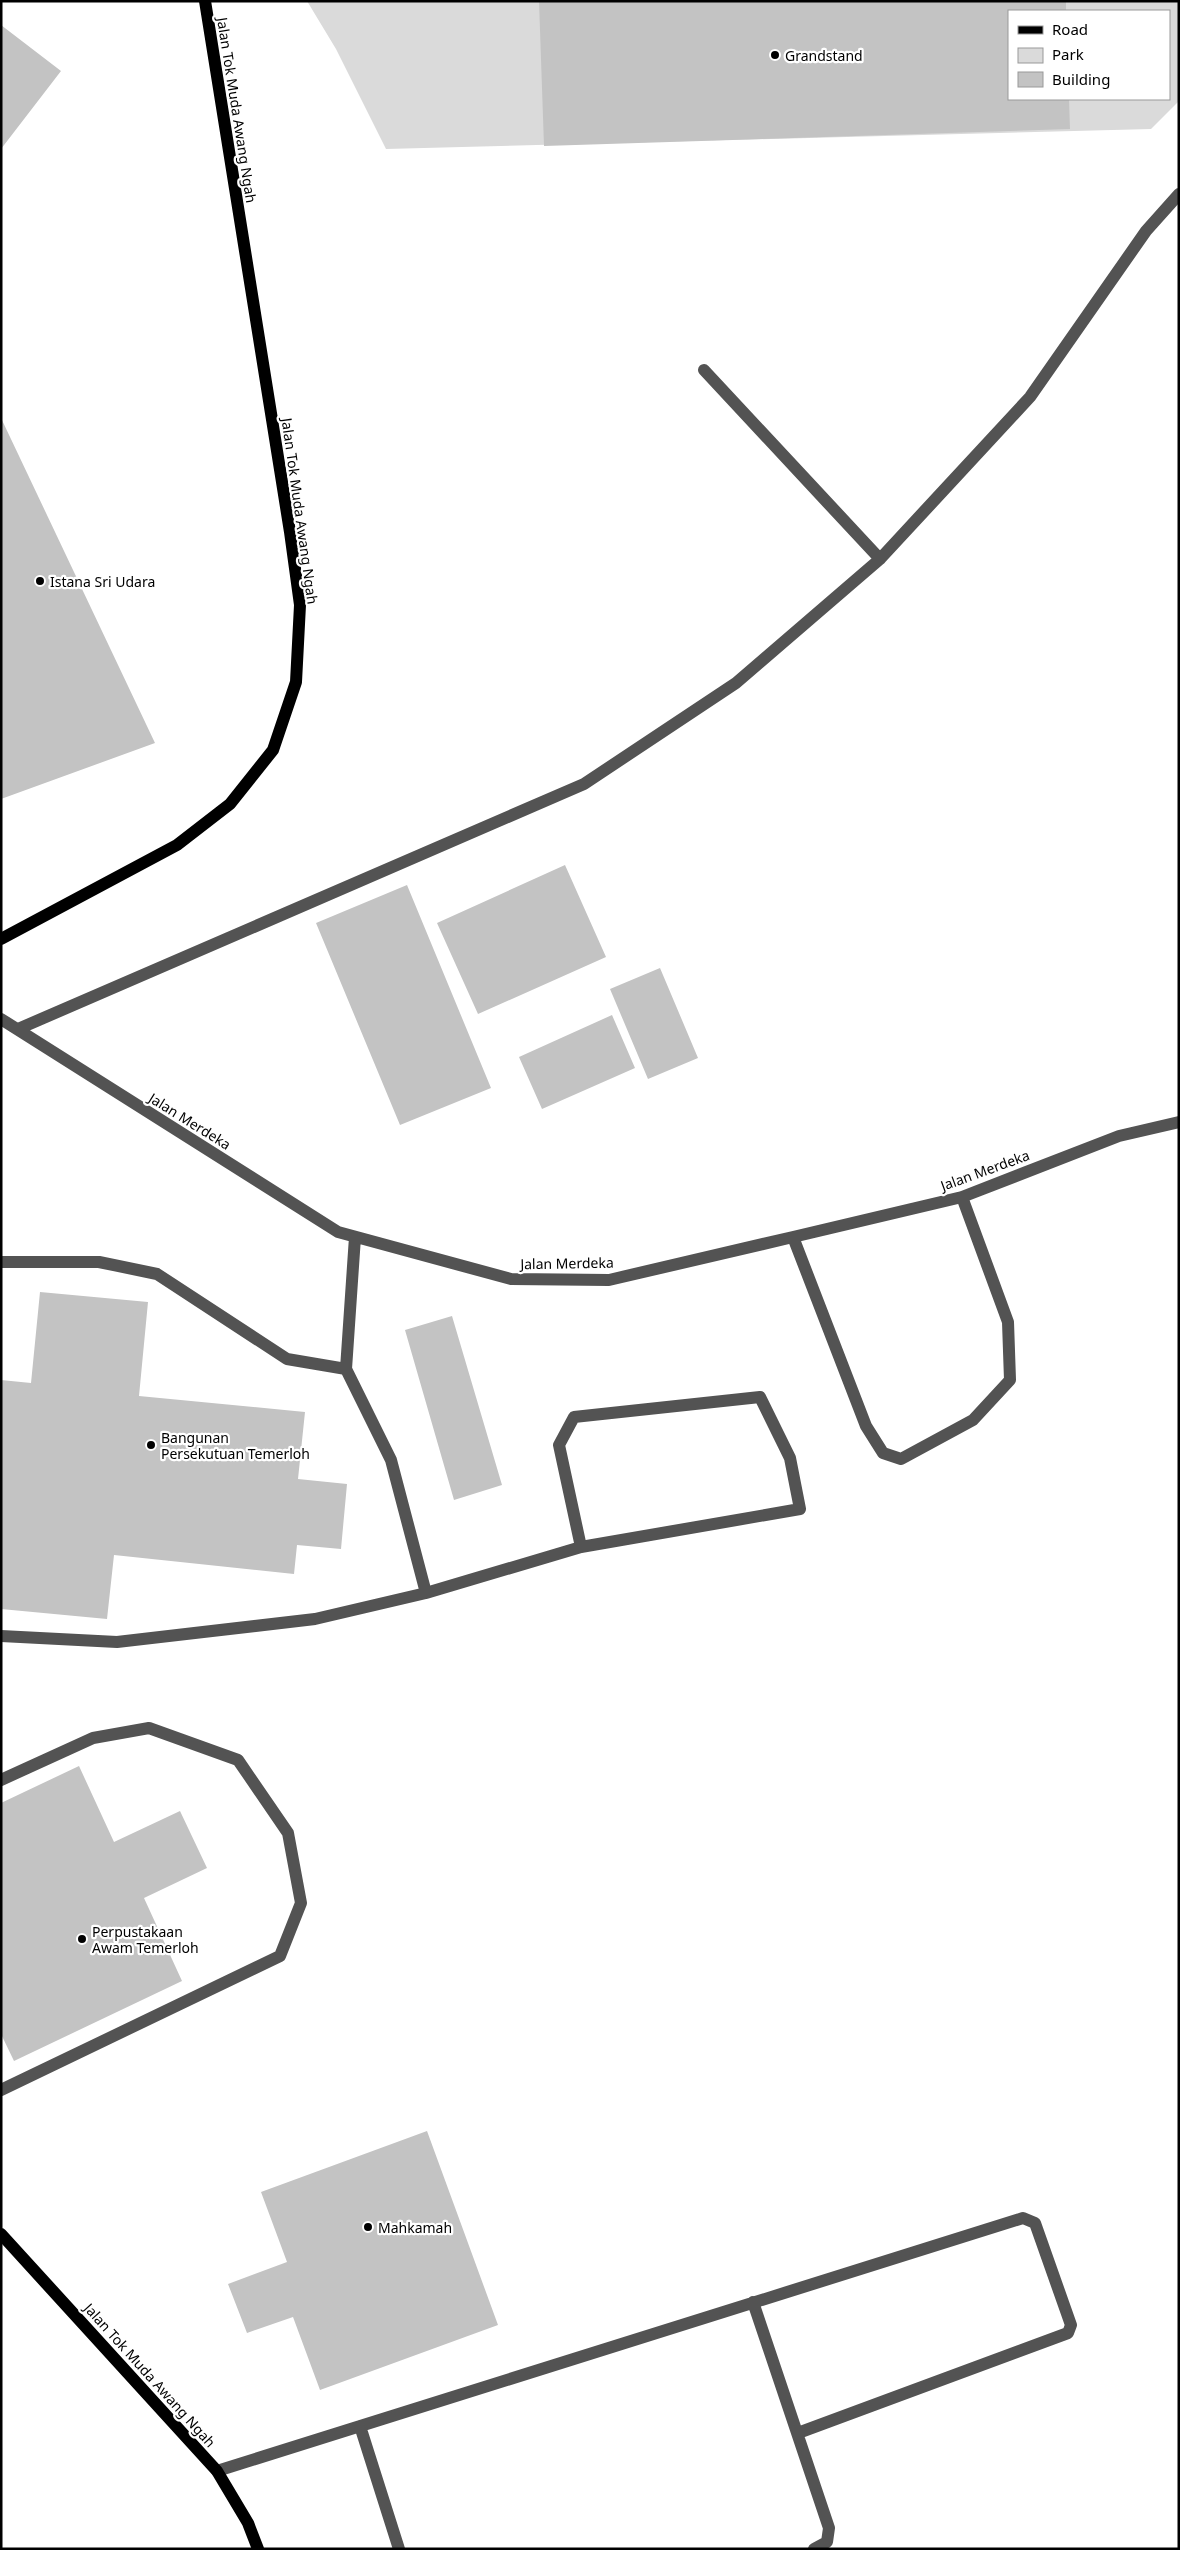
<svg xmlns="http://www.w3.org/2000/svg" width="1180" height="2550" font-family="'Noto Sans',sans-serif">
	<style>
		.green { fill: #dadada; fill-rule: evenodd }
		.building { fill: #c3c3c3 }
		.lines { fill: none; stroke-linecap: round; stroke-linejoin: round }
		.minor { stroke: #535353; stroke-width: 12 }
		.major { stroke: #000; stroke-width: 12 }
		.poi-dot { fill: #000; stroke: #fff; stroke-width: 2 }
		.labels { text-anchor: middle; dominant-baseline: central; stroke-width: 4.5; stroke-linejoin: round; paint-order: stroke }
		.poi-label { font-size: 14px; fill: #000; stroke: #fff; text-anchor: start }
		.street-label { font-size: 14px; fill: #000; stroke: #fff }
	</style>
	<rect width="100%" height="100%" fill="#fff"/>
	<path class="green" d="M307,1H1179V101L1151,129L386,149L336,49ZM1009,11H1169V99H1009Z"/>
	<path class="building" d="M539,1H1066V11H1009V99H1069L1070,129L544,146Z
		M1,25L61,71L1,149Z
		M1,418L155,743L1,799Z
		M565,865L606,957L478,1014L437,923Z
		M407,885L491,1088L400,1125L316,923Z
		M660,968L698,1058L648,1079L610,989Z
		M612,1015L635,1068L542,1109L519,1057Z
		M40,1292L148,1302L139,1396L305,1412L298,1479L347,1484L341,1549L297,1545L294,1574L114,1555L107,1619L1,1609V1380L31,1383Z
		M452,1316L502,1485L454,1500L405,1330Z
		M79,1766L114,1842L180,1811L207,1868L144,1898L182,1981L14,2061L1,2034V1803Z
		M427,2131L498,2325L320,2390L293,2317L247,2333L228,2284L287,2262L261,2192Z"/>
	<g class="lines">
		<path class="minor" d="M704,370L880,559
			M1,1019L338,1232L511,1279L609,1280L793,1237L962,1197L1119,1136L1179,1122
			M18,1029L584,784L736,683L880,559L1030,397L1146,231L1179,194
			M355,1237L346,1369L391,1460L426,1593
			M793,1237L866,1426L883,1453L901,1459L973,1420L1010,1380L1008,1322L962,1197
			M1,1262H99L157,1274L287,1359L346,1369
			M1,1636L117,1642L315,1619L426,1593L581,1547L800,1509L790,1458L760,1397L574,1417L559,1445L581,1547
			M1,1780L93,1738L149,1728L238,1760L288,1833L301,1903L280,1956L1,2090
			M753,2302L829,2528L827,2542L814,2549
			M360,2426L399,2549
			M217,2471L1023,2218L1035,2223L1071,2325L1068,2333L798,2433"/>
		<path class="major" d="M1,939L177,845L230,804L273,750L296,682L300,605L290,532L205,1
			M1,2234L217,2471L248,2523L258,2549"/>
	</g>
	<g class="poi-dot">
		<circle cx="775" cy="55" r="5"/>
		<circle cx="40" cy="581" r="5"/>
		<circle cx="151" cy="1445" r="5"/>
		<circle cx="82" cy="1939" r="5"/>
		<circle cx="368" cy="2227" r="5"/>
	</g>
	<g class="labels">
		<g class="poi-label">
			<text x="785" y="55">Grandstand</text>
			<text x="50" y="581">Istana Sri Udara</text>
			<text x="161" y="1437">Bangunan<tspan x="161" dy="16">Persekutuan Temerloh</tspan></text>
			<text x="92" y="1931">Perpustakaan<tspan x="92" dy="16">Awam Temerloh</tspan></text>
			<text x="378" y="2227">Mahkamah</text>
		</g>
		<g class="street-label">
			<text transform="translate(237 110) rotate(81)">Jalan Tok Muda Awang Ngah</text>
			<text transform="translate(300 511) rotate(82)">Jalan Tok Muda Awang Ngah</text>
			<text transform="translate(190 1121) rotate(32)">Jalan Merdeka</text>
			<text transform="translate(985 1170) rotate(-20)">Jalan Merdeka</text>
			<text transform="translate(567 1263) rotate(-1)">Jalan Merdeka</text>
			<text transform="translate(150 2375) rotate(48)">Jalan Tok Muda Awang Ngah</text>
		</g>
	</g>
	<rect width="1180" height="2550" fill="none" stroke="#000000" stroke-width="5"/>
	<rect x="1008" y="10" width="162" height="90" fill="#ffffff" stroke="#999999"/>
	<rect x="1018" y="26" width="25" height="8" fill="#000000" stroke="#999999"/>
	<text x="1052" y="35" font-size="15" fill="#000000">Road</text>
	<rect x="1018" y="48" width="25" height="15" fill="#dadada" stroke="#999999"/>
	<text x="1052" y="60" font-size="15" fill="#000000">Park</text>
	<rect x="1018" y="72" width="25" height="15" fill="#c3c3c3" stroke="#999999"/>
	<text x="1052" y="85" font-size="15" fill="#000000">Building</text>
</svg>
